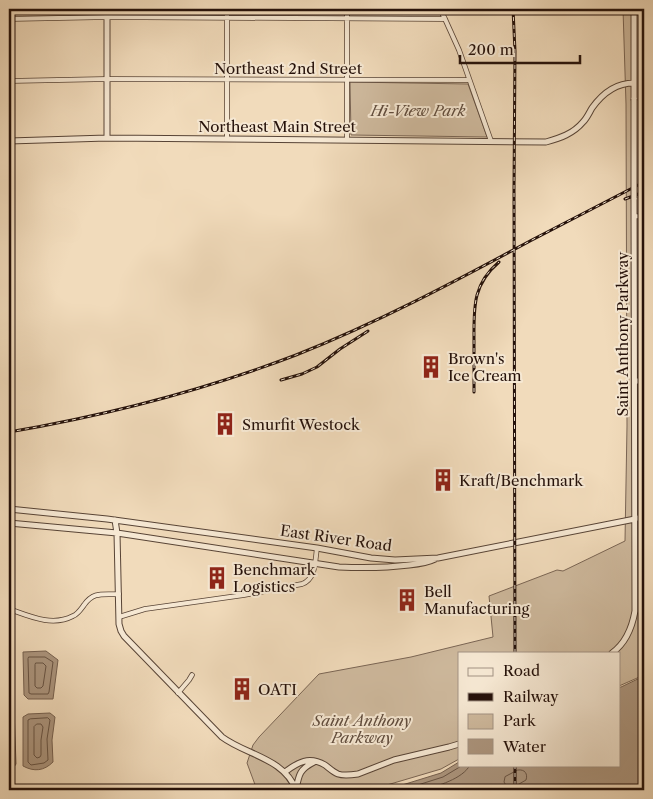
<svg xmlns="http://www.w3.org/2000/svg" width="653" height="799" font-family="'Libre Caslon Text',serif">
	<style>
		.green { fill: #ceb99d; stroke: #7a6554 }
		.water { fill: #ac967f; stroke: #766150 }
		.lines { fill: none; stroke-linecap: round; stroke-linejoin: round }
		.shore { stroke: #685444; stroke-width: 1 }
		.minor-casing { stroke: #584436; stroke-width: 5.5 }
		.tertiary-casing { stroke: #584436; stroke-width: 7 }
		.minor { stroke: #f6e8d3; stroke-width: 4 }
		.tertiary { stroke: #f6e8d3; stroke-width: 5 }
		.rail-casing { stroke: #25110a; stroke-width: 3 }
		.rail { stroke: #f6e8d3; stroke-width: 1; stroke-dasharray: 4; stroke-linecap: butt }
		.tertiary-bridge-casing { stroke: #584436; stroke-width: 7; stroke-linecap: butt }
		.tertiary-bridge { stroke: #f6e8d3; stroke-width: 5 }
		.labels { text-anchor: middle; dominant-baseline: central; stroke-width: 4; stroke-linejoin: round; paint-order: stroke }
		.street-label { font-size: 15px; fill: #25110a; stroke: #f6e8d3 }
		.park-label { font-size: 15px; font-style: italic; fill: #604c3d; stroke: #f6e8d3 }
		.poi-label { font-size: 15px; fill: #25110a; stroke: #f6e8d3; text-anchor: start }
	</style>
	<rect width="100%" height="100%" fill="#f1dbbb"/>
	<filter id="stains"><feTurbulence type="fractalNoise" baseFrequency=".004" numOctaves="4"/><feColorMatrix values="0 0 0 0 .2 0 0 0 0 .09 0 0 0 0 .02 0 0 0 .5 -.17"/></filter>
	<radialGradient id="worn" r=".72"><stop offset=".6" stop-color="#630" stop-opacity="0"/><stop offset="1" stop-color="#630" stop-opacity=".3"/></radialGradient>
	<path class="green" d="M623,9H641L644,324V675L619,686V653H459V759L441,769L387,785L377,790H257L247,763L253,745L259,737L319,674L411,657L493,637L489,596L557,570L563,571L625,541L627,426L626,104Z
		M350,82L468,84L487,137L351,135Z"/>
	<path class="water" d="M9,647L12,653L16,764L12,770H9Z
		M46,651L58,660L53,699H28L24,695L23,652Z
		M644,676V790H386L441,773L459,762V765H619V688Z
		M50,713L55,717L52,740L53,762C44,771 34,772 23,766V717L28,714Z"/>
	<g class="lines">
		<path class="shore" d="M29,657H45L53,662L49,692L48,694H31L29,693L28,659Z
			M36,663H43L46,666L43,686L41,688H37L35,686V665Z
			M9,694L11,762L9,766
			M48,718L50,720L47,739L48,760L44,763L31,765L28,762V720L30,719Z
			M37,724H41L43,727L41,740V755L40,757L37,758L34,755V727Z
			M518,770C525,769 528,774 526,780L512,788L507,787L504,782L505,777Z
			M402,790L443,777L463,765
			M423,790C437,786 463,779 470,765"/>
		<defs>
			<path id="minor" d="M227,9V138
				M347,9V139
				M440,9L445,19L459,50L491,141
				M9,19L107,17L445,19
				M9,81L107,79L469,80
				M634,216L644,217
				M9,609C29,616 52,627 73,616C78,614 81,609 84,605C94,591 103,595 119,594
				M119,617L145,609L244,595L302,584C316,579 315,561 317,548
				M178,693L189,680L192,675"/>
			<path id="tertiary" d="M107,9V138
				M634,9V99
				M9,141L107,138L546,142C560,138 573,134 583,122C587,118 589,113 592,108C602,94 615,83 634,83
				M635,381H644
				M9,509L107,519L317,548L371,558L395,560L438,558L635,519L644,516
				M115,520L117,533L119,624L121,631L124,636L222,737C246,755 284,758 296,790
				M9,523L117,533L339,567C363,568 385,568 409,565C418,564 427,563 435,559
				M612,653C626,643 632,628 635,611L634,198
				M285,772C298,762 309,756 325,765C329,768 333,772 338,774C344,776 351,775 358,774L394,760L449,747L459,744
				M296,789C299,774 300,769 314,762"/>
		</defs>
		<use href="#minor" class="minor-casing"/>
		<use href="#tertiary" class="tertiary-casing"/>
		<use href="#minor" class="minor"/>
		<use href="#tertiary" class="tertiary"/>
		<defs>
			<path id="rail" d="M513,9L515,51L514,190L515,653
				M625,199L644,192
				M281,380L302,374L317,367L340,349L368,331
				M474,392C474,375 474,358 474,341C474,308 472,285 499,262
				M9,432C108,415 202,391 296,355C377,323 454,282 530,241C568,221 606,202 644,182
				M515,765V790"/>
		</defs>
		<use href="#rail" class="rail-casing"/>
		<use href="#rail" class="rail"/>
		<defs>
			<path id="tertiary-bridge" d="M634,198V99"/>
		</defs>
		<use href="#tertiary-bridge" class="tertiary-bridge-casing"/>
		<use href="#tertiary-bridge" class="tertiary-bridge"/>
	</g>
	<defs>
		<symbol id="building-bare" viewBox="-9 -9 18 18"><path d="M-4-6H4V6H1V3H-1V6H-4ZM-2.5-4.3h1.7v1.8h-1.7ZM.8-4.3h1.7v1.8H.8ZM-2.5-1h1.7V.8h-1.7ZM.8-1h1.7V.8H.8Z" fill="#8f2418" stroke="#f6e8d3" stroke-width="2.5" paint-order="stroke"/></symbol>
	</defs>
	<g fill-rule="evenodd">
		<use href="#building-bare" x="415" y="351" width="32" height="32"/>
		<use href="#building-bare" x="209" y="408" width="32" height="32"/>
		<use href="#building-bare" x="427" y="464" width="32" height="32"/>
		<use href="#building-bare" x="201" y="562" width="32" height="32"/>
		<use href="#building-bare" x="391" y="584" width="32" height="32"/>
		<use href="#building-bare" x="226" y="673" width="32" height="32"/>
	</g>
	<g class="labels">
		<g class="street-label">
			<text x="288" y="68">Northeast 2nd Street</text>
			<text x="277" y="126">Northeast Main Street</text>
			<text transform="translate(622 334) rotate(-90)">Saint Anthony Parkway</text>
			<text transform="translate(336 538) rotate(8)">East River Road</text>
		</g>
		<g class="park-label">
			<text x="418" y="110">Hi-View Park</text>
			<text x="362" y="720">Saint Anthony<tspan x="362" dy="17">Parkway</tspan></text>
		</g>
		<g class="poi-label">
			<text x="448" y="358">Brown's<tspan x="448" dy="17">Ice Cream</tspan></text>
			<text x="242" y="424">Smurfit Westock</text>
			<text x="459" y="480">Kraft/Benchmark</text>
			<text x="233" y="569">Benchmark<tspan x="233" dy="17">Logistics</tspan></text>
			<text x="424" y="591">Bell<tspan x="424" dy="17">Manufacturing</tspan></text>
			<text x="258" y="689">OATI</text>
		</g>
	</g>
	<rect width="653" height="799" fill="none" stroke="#f1dbbb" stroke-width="30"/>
	<rect x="10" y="10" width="633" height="779" fill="none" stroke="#25110a" stroke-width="2.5"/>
	<rect x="15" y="15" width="623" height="769" fill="none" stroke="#25110a"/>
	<rect x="458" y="652" width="162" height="115" fill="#f6e8d3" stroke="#a29283"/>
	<rect x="468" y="668" width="25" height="8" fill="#f6e8d3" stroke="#a29283"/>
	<text x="503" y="676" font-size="15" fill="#25110a">Road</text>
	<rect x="468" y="693" width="25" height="8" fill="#25110a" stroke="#a29283"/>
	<text x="503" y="702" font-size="15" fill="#25110a">Railway</text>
	<rect x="468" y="714" width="25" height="15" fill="#ceb99d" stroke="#a29283"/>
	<text x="503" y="726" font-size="15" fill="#25110a">Park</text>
	<rect x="468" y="739" width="25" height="15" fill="#ac967f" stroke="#a29283"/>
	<text x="503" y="752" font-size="15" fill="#25110a">Water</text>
	<path d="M460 55v8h120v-8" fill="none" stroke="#25110a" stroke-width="2.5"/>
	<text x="468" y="55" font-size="15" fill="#25110a" stroke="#f6e8d3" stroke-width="4" paint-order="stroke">200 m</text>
	<rect width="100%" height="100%" filter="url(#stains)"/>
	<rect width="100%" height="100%" fill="url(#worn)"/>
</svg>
